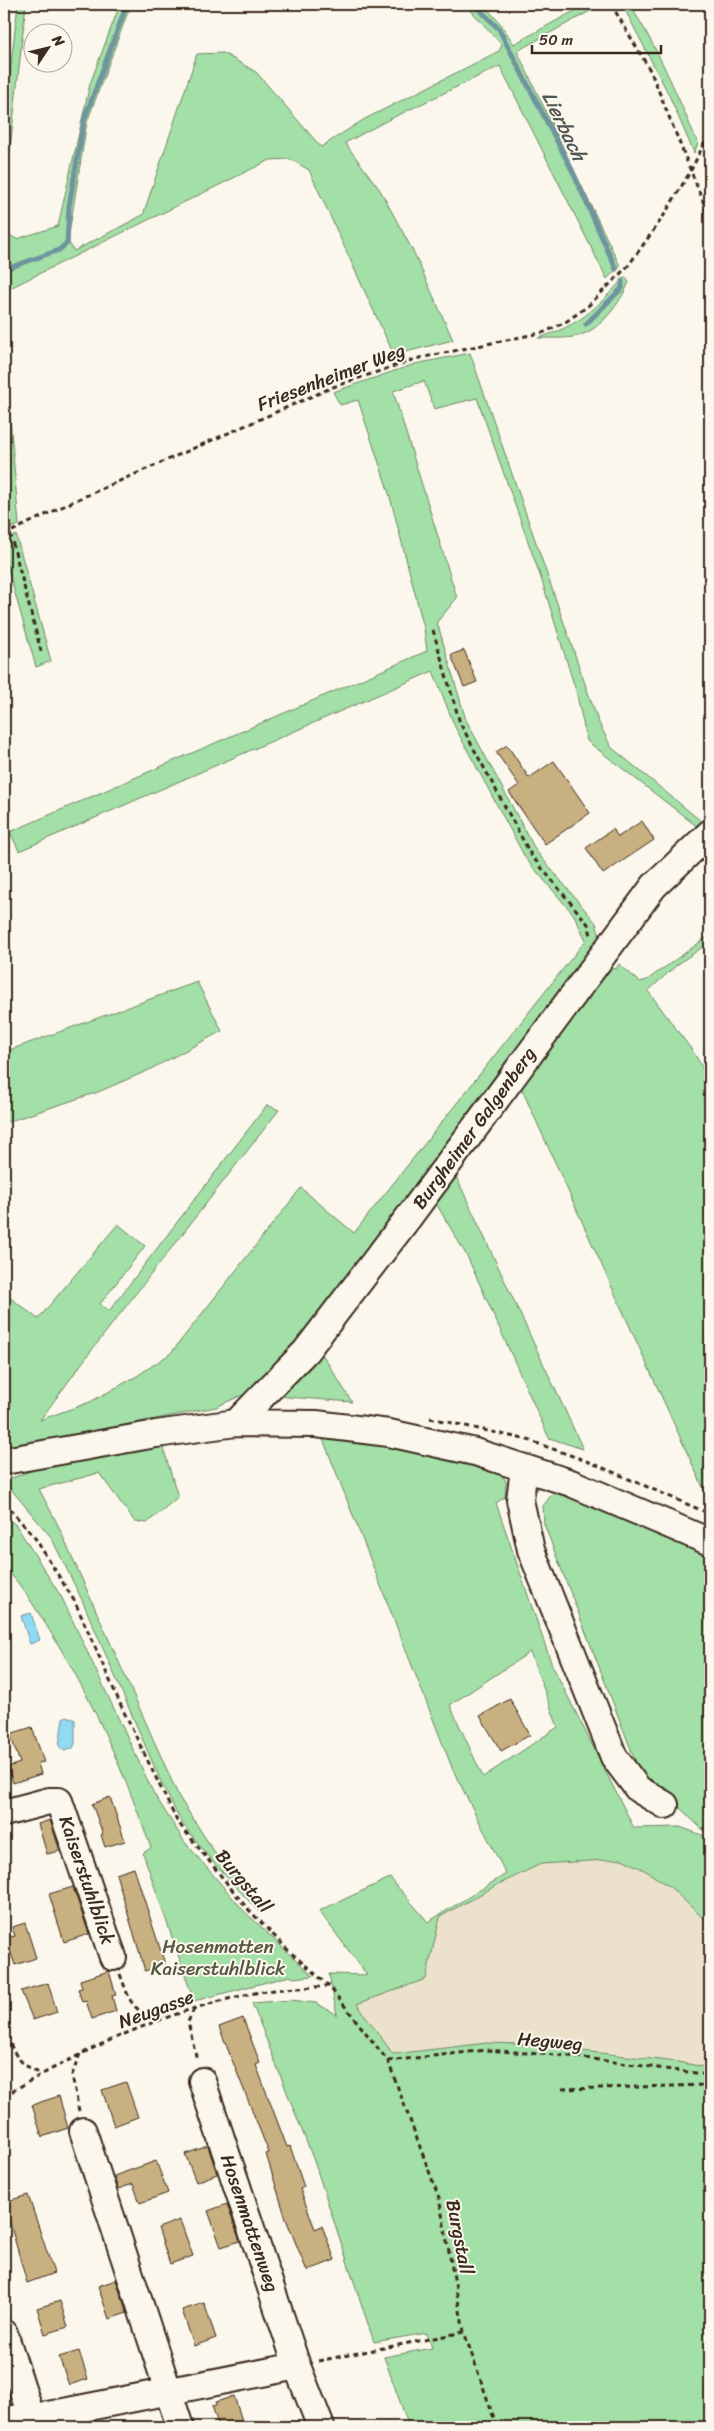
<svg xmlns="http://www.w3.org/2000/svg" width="714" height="2431" font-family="Sriracha,sans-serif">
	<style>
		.built { fill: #ece2cc }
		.green { fill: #a2e0a7; stroke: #6e8562; fill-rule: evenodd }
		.water { fill: #91dbf2; stroke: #6f949d }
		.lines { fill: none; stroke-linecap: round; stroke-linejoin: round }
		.stream { stroke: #6f949d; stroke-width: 5 }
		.building { fill: #c9b080; stroke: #3b2a1e }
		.minor-casing { stroke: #3b2a1e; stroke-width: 30 }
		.path { stroke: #3b2a1e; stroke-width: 3; stroke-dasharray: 5 4; stroke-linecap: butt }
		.minor { stroke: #fbf7ec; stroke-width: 26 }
		.labels { text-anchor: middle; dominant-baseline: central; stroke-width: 4; stroke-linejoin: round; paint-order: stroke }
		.street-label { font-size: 19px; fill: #3b2a1e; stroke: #fbf7ec }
		.park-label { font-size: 19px; fill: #555840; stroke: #fbf7ec }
		.water-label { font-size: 20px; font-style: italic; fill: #505653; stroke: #fbf7ec }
	</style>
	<rect width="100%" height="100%" fill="#fbf7ec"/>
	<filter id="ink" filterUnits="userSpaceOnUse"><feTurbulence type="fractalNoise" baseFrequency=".02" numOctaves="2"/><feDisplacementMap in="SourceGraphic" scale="10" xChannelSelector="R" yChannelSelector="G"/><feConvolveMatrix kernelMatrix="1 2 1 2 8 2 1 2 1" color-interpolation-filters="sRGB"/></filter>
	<g filter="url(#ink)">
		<path class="built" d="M622,1859L646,1871L670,1887L710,1923V2068L678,2062L521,2044L487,2043L393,2054L357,2003L425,1979L440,1917L495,1886L541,1864Z"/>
		<path class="green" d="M18,4H26L4,204V123Z
			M120,4H131L87,122L69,234V243L74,251L143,215L197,54L223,53L256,72L321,147L363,120L499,51L502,45L465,4H483L500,23L514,44L587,4H603L517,51L620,266L607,279L500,66L386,121L345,143L380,190L414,253L453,340L394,355L309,170L290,159L270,160L4,291V233L17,239L58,226L90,84Z
			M622,4H629C658,47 677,96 698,143L694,153L669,95Z
			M625,277L629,282C620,303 602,329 578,336C566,339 551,338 538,338C581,325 595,309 625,277Z
			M4,347L19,525L4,530Z
			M470,353L598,721L611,747L707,826L703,831L587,741L576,691L541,578L477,398L434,409L424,381L393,391L457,598L437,622L466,720L536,851L596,923L602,944L325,1316L250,1395L240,1396L216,1407L4,1449V1293L38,1319L118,1224L145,1246L100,1304L109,1311L267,1105L279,1110L88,1355L40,1420L90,1402L137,1376L171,1353L301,1188L354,1233L586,940L574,915L526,859L455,727L433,671L19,851L10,832L427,651L424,628L389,493L358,400L340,405L333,392L415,364Z
			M16,535L51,661L36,667L4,555V543Z
			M710,935V942L678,964L648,991L694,1053L710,1081V1503L519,1083L602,965L616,969L619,964L640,982L647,980Z
			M197,982L222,1031L147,1071L98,1092L4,1123V1052Z
			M454,1172L583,1449L549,1438L467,1256L434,1200Z
			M319,1349L352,1402L275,1396Z
			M323,1439L397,1445L499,1468L506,1482L505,1497L496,1503L552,1665L634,1828L680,1827L710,1838V1921L704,1919L670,1887L646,1871L622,1859L541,1864L495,1886L440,1917L426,1979L357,2004L393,2054L487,2043L521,2044L678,2062L710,2068V2427H409L384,2357L432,2348L427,2333L374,2342L314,2161L252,2003L291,2000L316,2003L337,2015L329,1974L367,1975L319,1911L390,1878L428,1922L506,1874L453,1770ZM530,1652L558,1727L483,1777L450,1705Z
			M163,1447L178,1497L147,1523L135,1522L99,1473L39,1489L57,1523L179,1797L217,1856L262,1909L259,1912L211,1860L182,1823L161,1782L82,1600L51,1537L4,1481L41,1467Z
			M560,1493L576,1496L710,1553V1837L681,1809L642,1778L544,1524L543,1506L552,1494Z
			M4,1517L16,1525L62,1598L154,1794L184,1841L244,1911L313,1976L293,1978L290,1976L194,2001L143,1853L151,1848C123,1770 92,1697 48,1628C34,1606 22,1585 4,1567Z"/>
		<path class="water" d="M31,1613L40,1640L30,1644L21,1616Z
			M67,1716L75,1720V1744L73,1748L64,1751L59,1746L63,1718Z"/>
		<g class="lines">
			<path class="stream" d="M474,4L499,29L518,66L572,170L616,269
				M6,269L59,250L67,243L69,206L84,120L127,4
				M586,324L622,288V281
				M4,520V528
				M4,541L6,540"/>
		</g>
		<path class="building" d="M464,650L477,682L464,687L451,655Z
			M507,745L529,778L554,761L590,813L545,844L509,792L519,785L496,752Z
			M642,821L654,840L603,874L586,848L613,829L618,837Z
			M510,1699L530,1735L501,1751L480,1716Z
			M32,1727L44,1762L38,1763L41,1774L13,1783L8,1767L20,1763L10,1734Z
			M110,1797L125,1841L105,1847L101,1835L103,1834L92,1804Z
			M50,1820L60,1851L47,1854L38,1824Z
			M134,1868L165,1964L145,1971L116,1874Z
			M73,1887L89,1934L64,1942L49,1894Z
			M25,1923L36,1958L15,1965L6,1938L15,1936L12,1927Z
			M109,1971L116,1995L112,1996L116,2011L92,2019L86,2001L82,2002L78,1989L82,1988L80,1980Z
			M48,1983L57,2012L33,2020L21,1991Z
			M243,2018L260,2063L256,2065L287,2147L290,2146L304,2187L300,2189L315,2229L322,2226L335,2260L307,2271L286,2219L266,2154L269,2153L219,2027Z
			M126,2082L138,2117L114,2126L102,2090Z
			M59,2096L68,2128L42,2137L32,2105Z
			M208,2146L217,2174L196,2182L185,2154Z
			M156,2161L168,2193L140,2203L133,2184L118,2189L114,2176Z
			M28,2195L54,2273L27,2283L4,2202Z
			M227,2204L240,2241L221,2247L208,2211Z
			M180,2220L193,2256L170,2264L158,2228Z
			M116,2280L127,2313L109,2319L98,2286Z
			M60,2301L68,2327L45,2334L37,2308Z
			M204,2303L216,2338L194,2346L182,2310Z
			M79,2351L88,2379L69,2385L59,2357Z
			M234,2396L244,2427H219L212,2406L216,2405V2402Z"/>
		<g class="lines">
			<defs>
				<path id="minor" d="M236,1423L306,1351L408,1218L654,886L710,833
					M4,1461L156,1434L236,1423L316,1424L389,1433L475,1452L571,1483L710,1542
					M524,1468L520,1500L531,1550L614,1757L638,1789L665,1805
					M4,1813L49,1801H59L113,1957
					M202,2081L297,2366L321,2427
					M83,2131L180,2427
					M4,2333L31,2416
					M4,2420L48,2415L297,2366"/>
			</defs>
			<use href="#minor" class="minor-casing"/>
			<path class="path" d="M611,4L651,72L703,201L710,225
				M4,453L10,533L42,655
				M4,535L74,501L333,387L415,359L545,332L567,321L588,306L628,266L663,217L690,172L710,132
				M433,630L460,723L531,855L588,924L591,935
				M430,1418L528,1440L592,1463L710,1514
				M4,1502L35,1538L75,1602L123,1710L177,1821L246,1907L288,1950L329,1986L388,2061L439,2198L464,2332L497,2427
				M120,1974C131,2003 130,2011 162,2019
				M194,2009L188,2022L197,2060
				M4,2027C13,2052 15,2062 41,2074
				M388,2061L486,2050L569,2056L710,2075
				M562,2089L710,2085
				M4,2096C83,2049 169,2009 260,1992C283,1988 306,1988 329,1986
				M79,2111L72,2075L80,2054
				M318,2361L464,2332"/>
			<use href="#minor" class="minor"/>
		</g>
	</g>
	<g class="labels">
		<g class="street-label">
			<text transform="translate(331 377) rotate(-21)">Friesenheimer Weg</text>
			<text transform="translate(474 1128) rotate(-54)">Burgheimer Galgenberg</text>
			<text transform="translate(87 1880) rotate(71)">Kaiserstuhlblick</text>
			<text transform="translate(244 1881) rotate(50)">Burgstall</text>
			<text transform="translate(156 2009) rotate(-20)">Neugasse</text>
			<text transform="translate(550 2041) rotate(5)">Hegweg</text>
			<text transform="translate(250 2223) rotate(71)">Hosenmattenweg</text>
			<text transform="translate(460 2237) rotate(79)">Burgstall</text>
		</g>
		<g class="park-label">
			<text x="218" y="1946">Hosenmatten<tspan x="218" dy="22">Kaiserstuhlblick</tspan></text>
		</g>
		<g class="water-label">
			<text transform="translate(564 126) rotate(64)">Lierbach</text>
		</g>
	</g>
	<rect width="714" height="2431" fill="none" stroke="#fbf7ec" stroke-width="20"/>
	<rect x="10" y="10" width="694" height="2411" fill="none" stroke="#3b2a1e" stroke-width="2" filter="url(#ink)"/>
	<g transform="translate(48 48) rotate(55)"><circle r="24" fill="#fbf7ec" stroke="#aea59a"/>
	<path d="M0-4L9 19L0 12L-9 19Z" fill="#3b2a1e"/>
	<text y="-8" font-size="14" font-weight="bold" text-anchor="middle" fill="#3b2a1e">N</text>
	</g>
	<path d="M532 45v8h129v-8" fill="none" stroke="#3b2a1e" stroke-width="2.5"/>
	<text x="539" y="45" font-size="15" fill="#3b2a1e" stroke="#fbf7ec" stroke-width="4" paint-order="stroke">50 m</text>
</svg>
